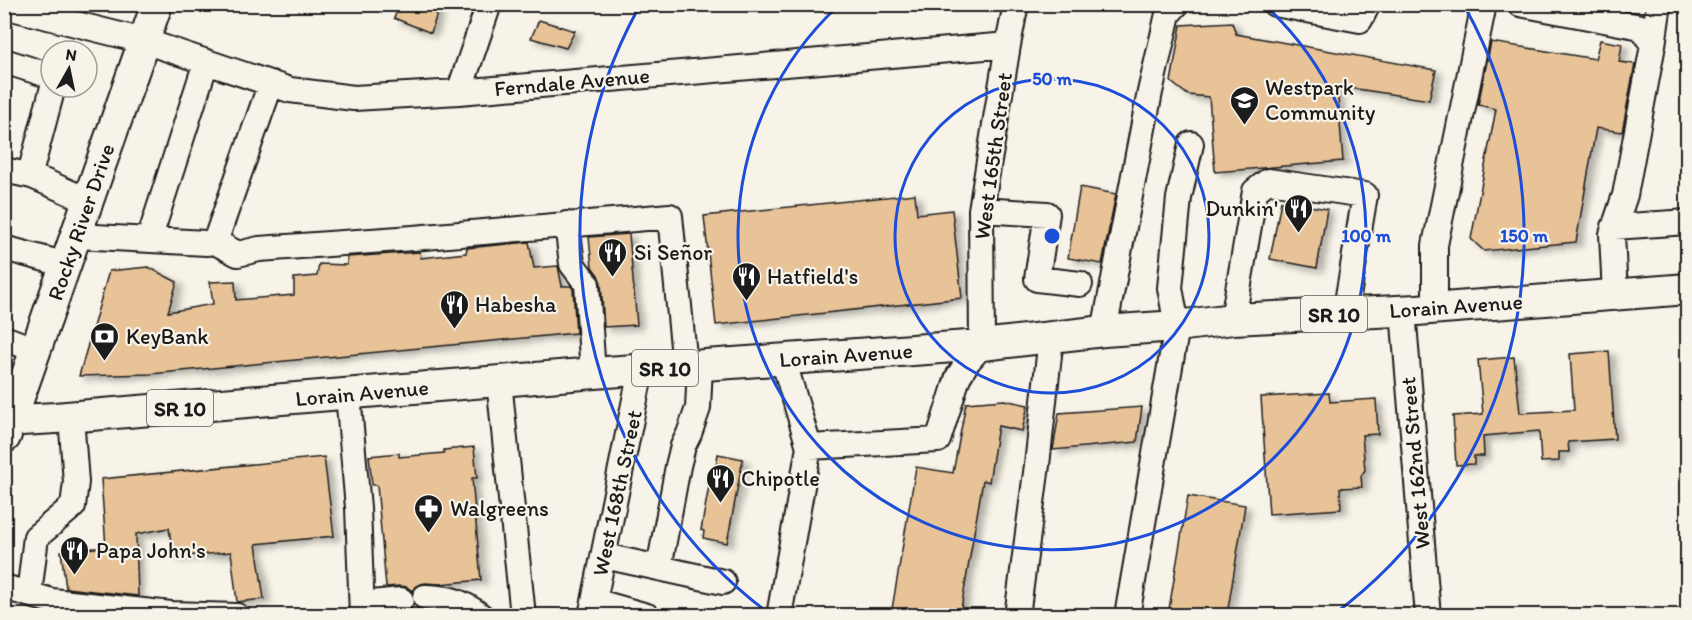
<svg xmlns="http://www.w3.org/2000/svg" width="1692" height="620" font-family="Itim,sans-serif">
	<style>
		.building { fill: #e8c398; stroke: #1c1c1c; stroke-width: 1.5; filter: url(#shadow) }
		.lines { fill: none; stroke-linecap: round; stroke-linejoin: round }
		.minor-casing { stroke: #1c1c1c; stroke-width: 28 }
		.major-casing { stroke: #1c1c1c; stroke-width: 34 }
		.minor { stroke: #f7f3e8; stroke-width: 24 }
		.major { stroke: #f7f3e8; stroke-width: 30 }
		.ring { fill: none; stroke: #1d4ed8; stroke-width: 3 }
		.labels { text-anchor: middle; dominant-baseline: central; stroke-width: 4.5; stroke-linejoin: round; paint-order: stroke }
		.shield { fill: #f7f3e8; stroke: #5e5c59; stroke-width: 1.5 }
		.shield-label { font-size: 21px; font-weight: bold; fill: #1c1c1c }
		.street-label { font-size: 22px; fill: #1c1c1c; stroke: #f7f3e8 }
		.poi-label { font-size: 22px; fill: #1c1c1c; stroke: #f7f3e8; text-anchor: start }
		.centre { fill: #1d4ed8; stroke: #f7f3e8; stroke-width: 3 }
		.ring-label { font-size: 18px; text-anchor: middle; font-weight: bold; fill: #1d4ed8; stroke: #f7f3e8; stroke-width: 4.5; stroke-linejoin: round; paint-order: stroke }
	</style>
	<defs>
		<filter id="shadow"><feDropShadow dx="6" dy="4" stdDeviation="3" flood-color="#0004"/></filter>
	</defs>
	<rect width="100%" height="100%" fill="#f7f3e8"/>
	<filter id="ink" filterUnits="userSpaceOnUse"><feTurbulence type="fractalNoise" baseFrequency=".0167" numOctaves="2"/><feDisplacementMap in="SourceGraphic" scale="12" xChannelSelector="R" yChannelSelector="G"/><feConvolveMatrix kernelMatrix="1 2 1 2 8 2 1 2 1" color-interpolation-filters="sRGB"/></filter>
	<g filter="url(#ink)">
		<path class="building" d="M400,4H431L439,7L431,33L394,18Z
			M539,20L575,31L566,48L531,38Z
			M1232,22L1236,34L1436,70L1429,100L1337,86L1343,161L1215,172L1209,97L1188,95L1171,82L1181,25Z
			M1600,40L1622,44L1619,62L1635,64L1622,132L1596,128L1576,242L1484,251L1471,239L1496,109L1478,105L1491,42L1595,59Z
			M1080,187L1116,194L1102,264L1068,258Z
			M915,194L917,214L952,210L962,298L716,325L704,216Z
			M1281,201L1327,209L1317,268L1270,259Z
			M629,234L637,325L604,327L601,283L598,275L592,267L589,237Z
			M529,242L534,268L558,266L562,286H571L573,289L576,333L151,374L79,376L109,271L148,267L177,282L168,312L213,304L210,282L235,281L236,300L294,295V278L317,276L319,264L347,265V257L420,252L421,258L466,253L467,248Z
			M1609,351L1615,439L1568,442L1569,452H1559V461L1541,462L1539,431L1483,436L1484,456H1474V464L1456,465L1453,416L1483,414L1478,360L1514,357L1520,413L1574,410L1570,354Z
			M1329,393L1330,402L1376,399L1378,434L1362,435L1365,470L1361,476L1362,487L1340,488L1341,509L1269,514L1261,397Z
			M1004,400L1028,405L1022,431L998,426L989,482L983,480L960,615H891L916,467L953,473L966,403Z
			M1142,407L1137,442L1053,450L1059,413Z
			M474,447L477,478H472L481,580L440,584L425,583L418,585L412,591L407,587L400,586L386,587L377,485H372L369,456L399,453V457L444,453V450Z
			M718,454L743,459L727,543L703,538L704,531L701,530L711,475L714,476Z
			M324,457L334,536L256,544L264,599L237,602L231,552L173,557L169,528L136,534L138,596L66,588L61,551L106,547L101,479Z
			M1188,496L1245,505L1227,615H1168Z"/>
		<g class="lines">
			<defs>
				<path id="minor" d="M1275,4L1360,20L1368,4
					M1520,4L1641,27L1653,45L1625,195L1612,234L1615,295
					M4,6L144,41L290,90L354,98L459,92L1008,45
					M1653,45L1659,4
					M4,61L51,76
					M53,87L32,166V176L89,201
					M459,92L489,4
					M4,170L32,176
					M981,210L1047,214L1037,279L1080,284
					M567,224L572,264L587,284L593,374
					M1614,227L1688,222
					M77,236L206,243L215,242L271,83
					M149,240L206,62
					M215,242L238,254L259,249L413,238L670,216L685,366
					M4,248L67,265
					M1435,308V245L1484,4
					M1403,311L1428,616
					M1233,319L1255,191L1268,181L1365,195L1345,314
					M1104,331L1150,92L1168,14L1177,4
					M4,338L36,350
					M499,381L523,616
					M348,394L358,508L362,616
					M809,447L938,440L958,377L968,361L982,345L981,210L1008,45L1016,4
					M604,556L659,568L678,466L683,446L689,434L698,408L700,365
					M659,568L723,582
					M4,587L52,601L171,614L237,616
					M29,594L36,537L73,506L76,482L71,417
					M425,597C449,598 461,600 481,616
					M594,601L647,616
					M362,604L401,600
					M591,616L641,370
					M779,616L809,447L783,359
					M1017,616L1037,465L1051,337
					M1127,616L1177,326L1170,288L1179,198L1191,144"/>
				<path id="major" d="M4,421L55,418L607,372L982,345L1104,331L1177,326L1233,319L1417,310L1688,289
					M5,437L157,4"/>
			</defs>
			<use href="#minor" class="minor-casing"/>
			<use href="#major" class="major-casing"/>
			<use href="#minor" class="minor"/>
			<use href="#major" class="major"/>
		</g>
	</g>
	<g class="ring">
		<circle cx="1052" cy="236" r="157"/>
		<path d="M1266 6A314 314 0 1 1 838 6"/>
		<path d="M771 615A472 472 0 0 1 639 7M1465 7A472 472 0 0 1 1333 615"/>
	</g>
	<defs>
		<symbol id="school-pin" viewBox="-11 -11 22 30"><path d="M0 17L-7.5 6A9.5 9.5 0 1 1 7.5 6Z" fill="#1c1c1c" stroke="#f7f3e8"/><path d="M0-5L7-2L0 1L-7-2ZM-4 1L0 2.5L4 1V4Q0 6-4 4Z" fill="#fff"/></symbol>
		<symbol id="restaurant-pin" viewBox="-11 -11 22 30"><path d="M0 17L-7.5 6A9.5 9.5 0 1 1 7.5 6Z" fill="#1c1c1c" stroke="#f7f3e8"/><path d="M-5-6h1v4h1v-4h1v4h1v-4h1v5L-1.5 .5V6h-2V.5L-5-1ZM5-6V6H3V1.5H1.5Q1.5-4 5-6Z" fill="#fff"/></symbol>
		<symbol id="bank-pin" viewBox="-11 -11 22 30"><path d="M0 17L-7.5 6A9.5 9.5 0 1 1 7.5 6Z" fill="#1c1c1c" stroke="#f7f3e8"/><path d="M-6-4H6V4H-6ZM0-2.3a2.3 2.3 0 1 0 0 4.6a2.3 2.3 0 1 0 0-4.6Z" fill="#fff"/></symbol>
		<symbol id="pharmacy-pin" viewBox="-11 -11 22 30"><path d="M0 17L-7.5 6A9.5 9.5 0 1 1 7.5 6Z" fill="#1c1c1c" stroke="#f7f3e8"/><path d="M-2-6h4v4h4v4h-4v4h-4v-4h-4v-4h4Z" fill="#fff"/></symbol>
	</defs>
	<g fill-rule="evenodd">
		<use href="#school-pin" x="1228" y="84" width="33" height="45"/>
		<use href="#restaurant-pin" x="1282" y="192" width="33" height="45"/>
		<use href="#restaurant-pin" x="596" y="236" width="33" height="45"/>
		<use href="#restaurant-pin" x="730" y="260" width="33" height="45"/>
		<use href="#restaurant-pin" x="438" y="288" width="33" height="45"/>
		<use href="#bank-pin" x="88" y="320" width="33" height="45"/>
		<use href="#restaurant-pin" x="704" y="462" width="33" height="45"/>
		<use href="#pharmacy-pin" x="412" y="492" width="33" height="45"/>
		<use href="#restaurant-pin" x="58" y="534" width="33" height="45"/>
	</g>
	<g class="labels">
		<g class="shield">
			<rect x="1301" y="296" width="66" height="36" rx="4.5"/>
			<rect x="632" y="350" width="66" height="36" rx="4.5"/>
			<rect x="147" y="390" width="66" height="36" rx="4.5"/>
		</g>
		<g class="shield-label">
			<text x="1334" y="314">SR 10</text>
			<text x="665" y="368">SR 10</text>
			<text x="180" y="408">SR 10</text>
		</g>
		<g class="street-label">
			<text transform="translate(572 82) rotate(-5)">Ferndale Avenue</text>
			<text transform="translate(993 156) rotate(-82)">West 165th Street</text>
			<text transform="translate(81 222) rotate(-71)">Rocky River Drive</text>
			<text transform="translate(1456 306) rotate(-4)">Lorain Avenue</text>
			<text transform="translate(846 355) rotate(-4)">Lorain Avenue</text>
			<text transform="translate(362 393) rotate(-5)">Lorain Avenue</text>
			<text transform="translate(1415 463) rotate(-95)">West 162nd Street</text>
			<text transform="translate(617 493) rotate(-78)">West 168th Street</text>
		</g>
		<g class="poi-label">
			<text x="1265" y="87">Westpark<tspan x="1265" dy="25">Community</tspan></text>
			<text x="1278" y="208" text-anchor="end">Dunkin'</text>
			<text x="634" y="252">Si Señor</text>
			<text x="767" y="276">Hatfield's</text>
			<text x="475" y="304">Habesha</text>
			<text x="126" y="336">KeyBank</text>
			<text x="741" y="478">Chipotle</text>
			<text x="450" y="508">Walgreens</text>
			<text x="96" y="550">Papa John's</text>
		</g>
	</g>
	<circle cx="1052" cy="236" r="9" class="centre"/>
	<g class="ring-label">
		<text x="1052" y="85">50 m</text>
		<text x="1366" y="242">100 m</text>
		<text x="1524" y="242">150 m</text>
	</g>
	<rect width="1692" height="620" fill="none" stroke="#f7f3e8" stroke-width="24"/>
	<rect x="12" y="12" width="1668" height="596" fill="none" stroke="#1c1c1c" stroke-width="2" filter="url(#ink)"/>
	<g transform="translate(69 69) rotate(9)"><circle r="28" fill="#f7f3e8" stroke="#9f9d96" stroke-width="1.5"/>
	<path d="M0-4.5L10 22L0 15L-10 22Z" fill="#1c1c1c"/>
	<text y="-9" font-size="16" font-weight="bold" text-anchor="middle" fill="#1c1c1c">N</text>
	</g>
</svg>
